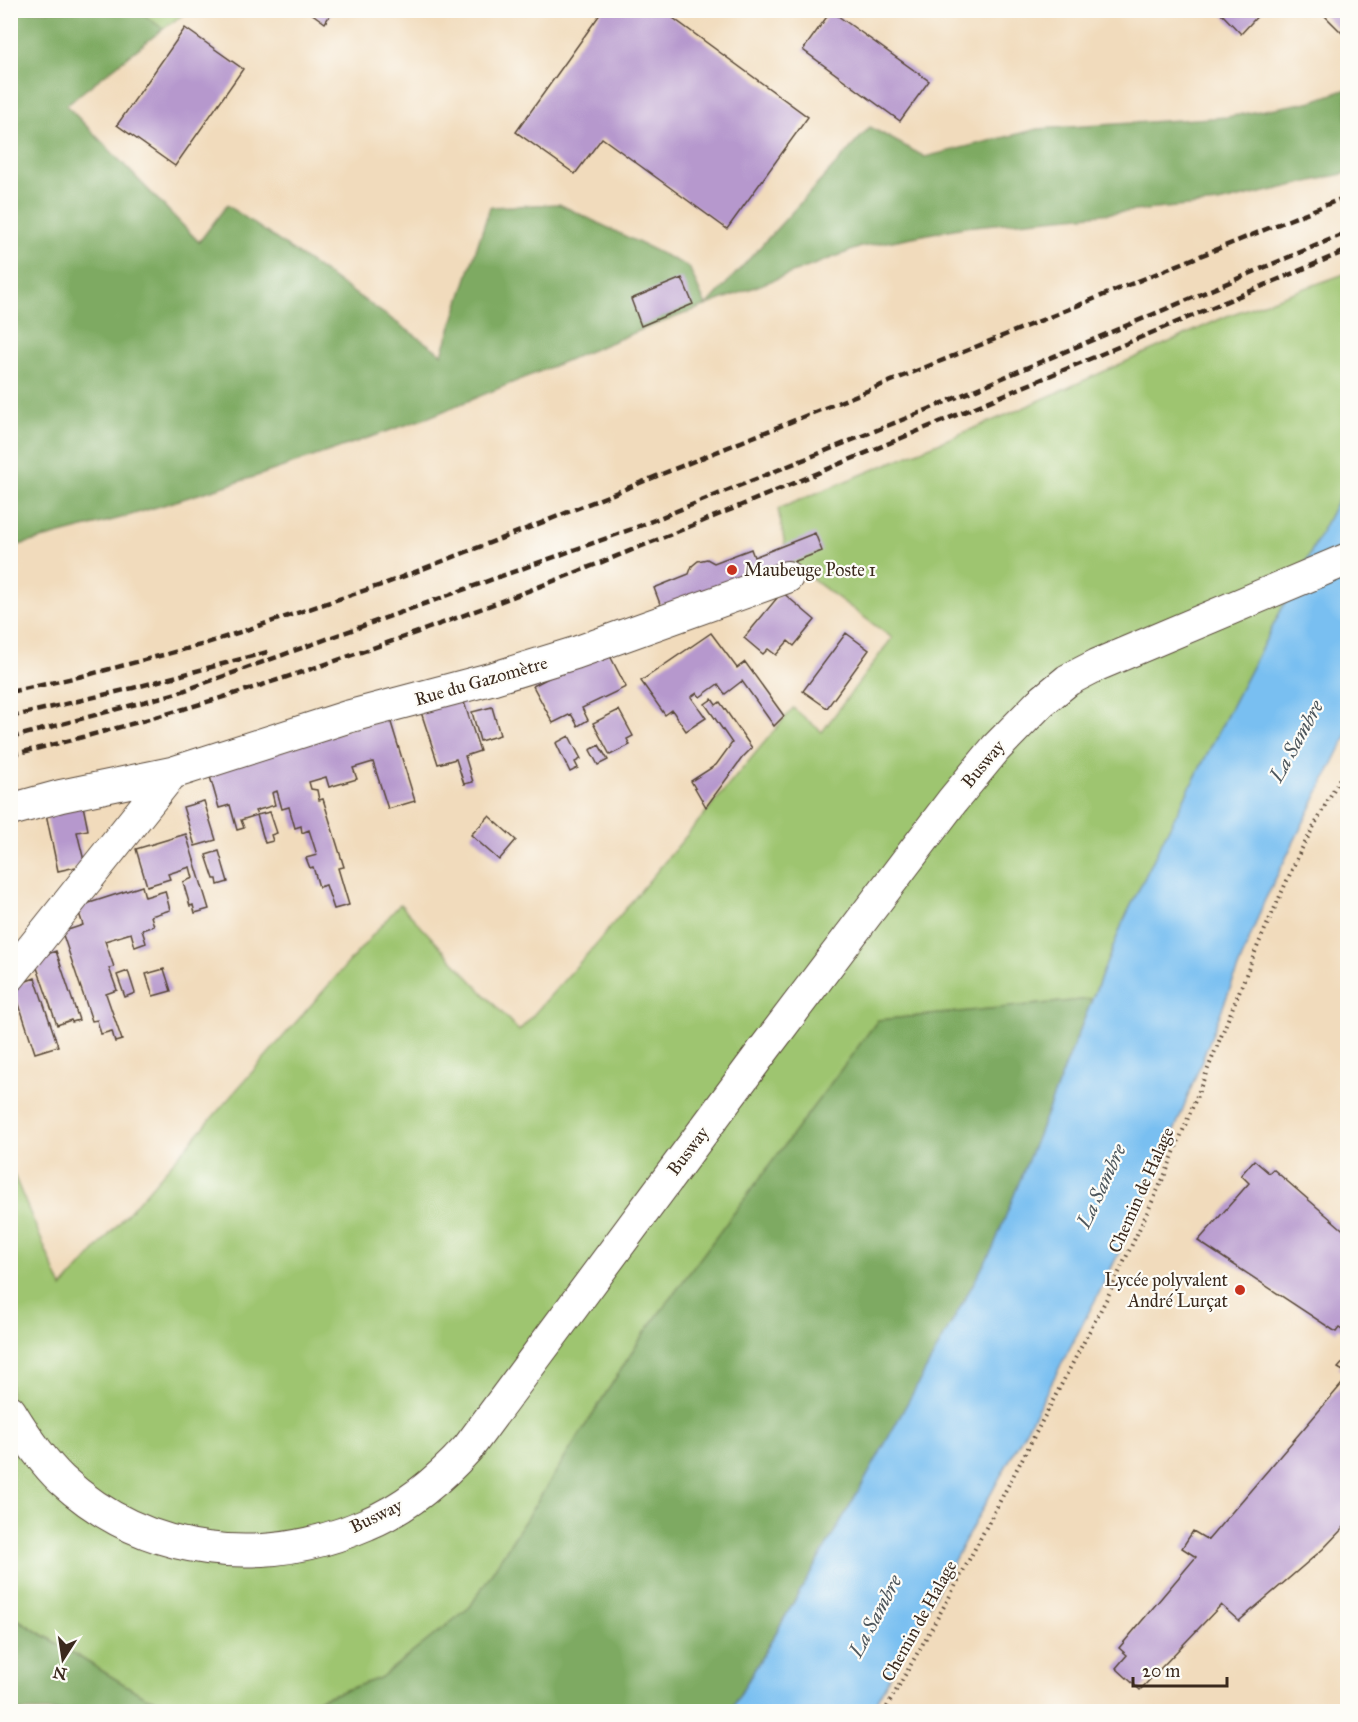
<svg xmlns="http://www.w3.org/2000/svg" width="1358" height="1722" font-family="'IM FELL Great Primer',serif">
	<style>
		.green { fill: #9ec56f; stroke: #6c7846; stroke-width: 1.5 }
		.forest { fill: #7eaa62; stroke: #5c6a40; stroke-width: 1.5 }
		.water { fill: #79bff1; stroke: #5a7488; stroke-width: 1.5 }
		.building { fill: #b698cd }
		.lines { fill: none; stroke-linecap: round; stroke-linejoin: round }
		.minor-casing { stroke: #564536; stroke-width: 34 }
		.path { stroke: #564536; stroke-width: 4; stroke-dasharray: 1.5 4.5; stroke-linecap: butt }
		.minor { stroke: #fff; stroke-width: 32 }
		.rail { stroke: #3b2a1e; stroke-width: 4.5; stroke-dasharray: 9 4.5; stroke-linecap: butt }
		.poi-dot { fill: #c8321e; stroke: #fdfcf7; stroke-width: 2 }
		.labels { text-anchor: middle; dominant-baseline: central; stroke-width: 4.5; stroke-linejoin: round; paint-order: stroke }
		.poi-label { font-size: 18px; fill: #3b2a1e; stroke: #fdfcf7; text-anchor: start }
		.street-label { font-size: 18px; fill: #3b2a1e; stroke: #fdfcf7 }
		.water-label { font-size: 20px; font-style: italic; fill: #4e575d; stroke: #fdfcf7 }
	</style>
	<rect width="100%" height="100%" fill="#fdfcf7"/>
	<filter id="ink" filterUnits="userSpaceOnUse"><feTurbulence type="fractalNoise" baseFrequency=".0167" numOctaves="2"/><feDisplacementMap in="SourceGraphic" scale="12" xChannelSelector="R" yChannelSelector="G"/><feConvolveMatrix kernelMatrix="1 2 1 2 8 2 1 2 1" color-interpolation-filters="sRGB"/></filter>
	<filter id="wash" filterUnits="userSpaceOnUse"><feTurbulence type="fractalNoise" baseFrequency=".008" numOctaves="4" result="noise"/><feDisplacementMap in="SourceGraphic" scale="24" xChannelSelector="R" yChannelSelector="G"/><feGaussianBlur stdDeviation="1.35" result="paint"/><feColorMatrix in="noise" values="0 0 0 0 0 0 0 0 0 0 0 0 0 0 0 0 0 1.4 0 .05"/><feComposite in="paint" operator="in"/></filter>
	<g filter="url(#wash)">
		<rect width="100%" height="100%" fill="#f1dbbc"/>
		<path class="green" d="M139,11H188L163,29Z
			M1347,273V482L1164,838L1123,922L1092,999L878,1020L643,1335L470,1607L380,1678L284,1711H207L145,1697L11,1615L10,1166L62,1288L400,904L519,1031L597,943L793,708L822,732L892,638L788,561L778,509L1023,408L1227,316Z"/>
		<path class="forest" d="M11,11H139L163,29L66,105L199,242L227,205L442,354L490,207L559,204L689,267L706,306L870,127L925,157L1038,129L1227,117L1313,101L1347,89V173L1218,203L964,227L861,247L641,330L429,417L257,476L121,518L11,547Z
			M1092,999L993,1248L866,1478L730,1711L284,1712L380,1678L470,1607L643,1335L878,1020Z
			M10,1615L145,1697L207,1711H11Z"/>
		<path class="water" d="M1347,482V735L1264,902L1157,1175L1099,1293L1037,1410L871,1711L730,1712L866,1478L993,1248L1123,922L1164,838Z"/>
		<g id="blocks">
			<path class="building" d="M307,10H333L325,23Z
				M603,10H662L808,117L727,229L602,138L575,174L516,132Z
				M1218,10H1263L1241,34Z
				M1319,10H1348V39Z
				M831,11L929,81L900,121L803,50Z
				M185,28L243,69L175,166L117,125Z
				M682,278L693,304L641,326L631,299Z
				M815,533L822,551L756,576L662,609L654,588L689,574L692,566L698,561L707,559L714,563L751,549L754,557Z
				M782,592L815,620L794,646L788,641L776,655L768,649L763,654L744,638Z
				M711,633L737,668L745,662L784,716L774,726L742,681L725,694L718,684L700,697L697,693L691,697L706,718L686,731L672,710L665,715L641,681Z
				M846,633L869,650L827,708L803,691Z
				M606,648L626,687L582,708L588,720L578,726L571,714L553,723L533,686Z
				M462,696L480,751L465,756L473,782L464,784L456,759L438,764L420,709Z
				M712,699L716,705L720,702L752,748L742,758L706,807L691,781L716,765L732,743L705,704Z
				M492,707L500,735L480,741L472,712Z
				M619,710L633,736L627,739L630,745L610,755L593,723Z
				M389,716L415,801L388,809L373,762L353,768L357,779L329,787L326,777L309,782L311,789L317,790L319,800L323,799L344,867L338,868L349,905L334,909L326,885L319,887L313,867L310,868L306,858L317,855L309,830L302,833L301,826L295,828L289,807L282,809L277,791L272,793L275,805L255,811L257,815L241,820L244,828L237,830L230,805L219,808L209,773Z
				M569,736L581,759L575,762L578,768L570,772L556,743Z
				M599,745L608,760L598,765L590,750Z
				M82,801L88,830L77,832L85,865L58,871L45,809Z
				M204,801L216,840L195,846L183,807Z
				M270,812L277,833L271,835L273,841L265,843L257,815Z
				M489,816L516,840L499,860L471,835Z
				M186,834L209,909L195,913L193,905L190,906L183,882L193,878L190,867L168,874L170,879L147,886L136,849Z
				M219,851L228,882L218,885L217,879H214L206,855Z
				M142,886L145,897L165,891L170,910L151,916L154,926L142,930L146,943L135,947L131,933L105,941L114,967L109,968L117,990L106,994L122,1040L115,1042L112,1031L101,1034L97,1020L92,1021L62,932L83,925L77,907Z
				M56,951L79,1020L72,1022L71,1020L57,1025L34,959Z
				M164,969L171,991L153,996L146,974Z
				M128,971L135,993L125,997L117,975Z
				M35,978L58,1046L35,1053L13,986Z
				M1254,1160L1269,1173L1273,1169L1348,1234V1334L1339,1328L1336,1332L1198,1241L1249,1183L1241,1175Z
				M1348,1357V1374L1338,1368Z
				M1348,1377V1523L1323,1549L1239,1621L1221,1605L1140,1690L1116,1668L1127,1655L1119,1648L1196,1557L1182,1548L1193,1531L1208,1540Z"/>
		</g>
	</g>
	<g filter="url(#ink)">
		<use href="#blocks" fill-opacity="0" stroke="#564536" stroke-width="1.5"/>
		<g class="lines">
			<defs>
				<path id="minor" d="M10,810L61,796L172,773L347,717L494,678L575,653L787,577
					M10,976L172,773
					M10,1411C24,1434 42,1461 62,1480C147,1558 264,1569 367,1524C406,1508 440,1479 468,1448L765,1048L953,800L996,748L1040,703L1068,680L1097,665L1348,559"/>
			</defs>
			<use href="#minor" class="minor-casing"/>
			<path class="path" d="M884,1712L951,1594L1107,1298L1167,1170L1258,945L1299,854L1348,763"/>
			<use href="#minor" class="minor"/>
			<path class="rail" d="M10,692L87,675L201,645L384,584L541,523L1348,196
				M10,717L133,688L271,651
				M10,738L177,693L632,529L929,409L1348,232
				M10,755C296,688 568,579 837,465C1007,394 1177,322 1348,250"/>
		</g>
	</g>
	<g class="poi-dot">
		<circle cx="732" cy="570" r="6"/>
		<circle cx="1240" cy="1290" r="6"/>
	</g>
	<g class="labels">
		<g class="poi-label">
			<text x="744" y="570">Maubeuge Poste 1</text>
			<text x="1228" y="1280" text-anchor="end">Lycée polyvalent<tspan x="1228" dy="21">André Lurçat</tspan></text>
		</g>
		<g class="street-label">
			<text transform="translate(481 681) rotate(-16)">Rue du Gazomètre</text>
			<text transform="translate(983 764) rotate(-50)">Busway</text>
			<text transform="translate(688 1151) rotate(-53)">Busway</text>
			<text transform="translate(1141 1190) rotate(-66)">Chemin de Halage</text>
			<text transform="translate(376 1516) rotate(-26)">Busway</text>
			<text transform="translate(919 1621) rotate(-61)">Chemin de Halage</text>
		</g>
		<g class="water-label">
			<text transform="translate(1296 741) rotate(-61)">La Sambre</text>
			<text transform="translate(1101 1186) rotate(-65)">La Sambre</text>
			<text transform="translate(875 1616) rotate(-62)">La Sambre</text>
		</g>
	</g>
	<rect width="1358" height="1722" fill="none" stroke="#fdfcf7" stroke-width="36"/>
	<g transform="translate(63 1659) rotate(192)" stroke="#fdfcf7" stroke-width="4.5" paint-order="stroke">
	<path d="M0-4.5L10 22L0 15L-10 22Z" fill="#3b2a1e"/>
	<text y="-9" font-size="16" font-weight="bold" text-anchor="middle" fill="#3b2a1e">N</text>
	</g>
	<path d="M1133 1677v9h94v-9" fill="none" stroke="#3b2a1e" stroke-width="3"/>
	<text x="1142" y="1677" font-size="18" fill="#3b2a1e" stroke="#fdfcf7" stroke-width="4.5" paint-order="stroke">20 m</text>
</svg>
